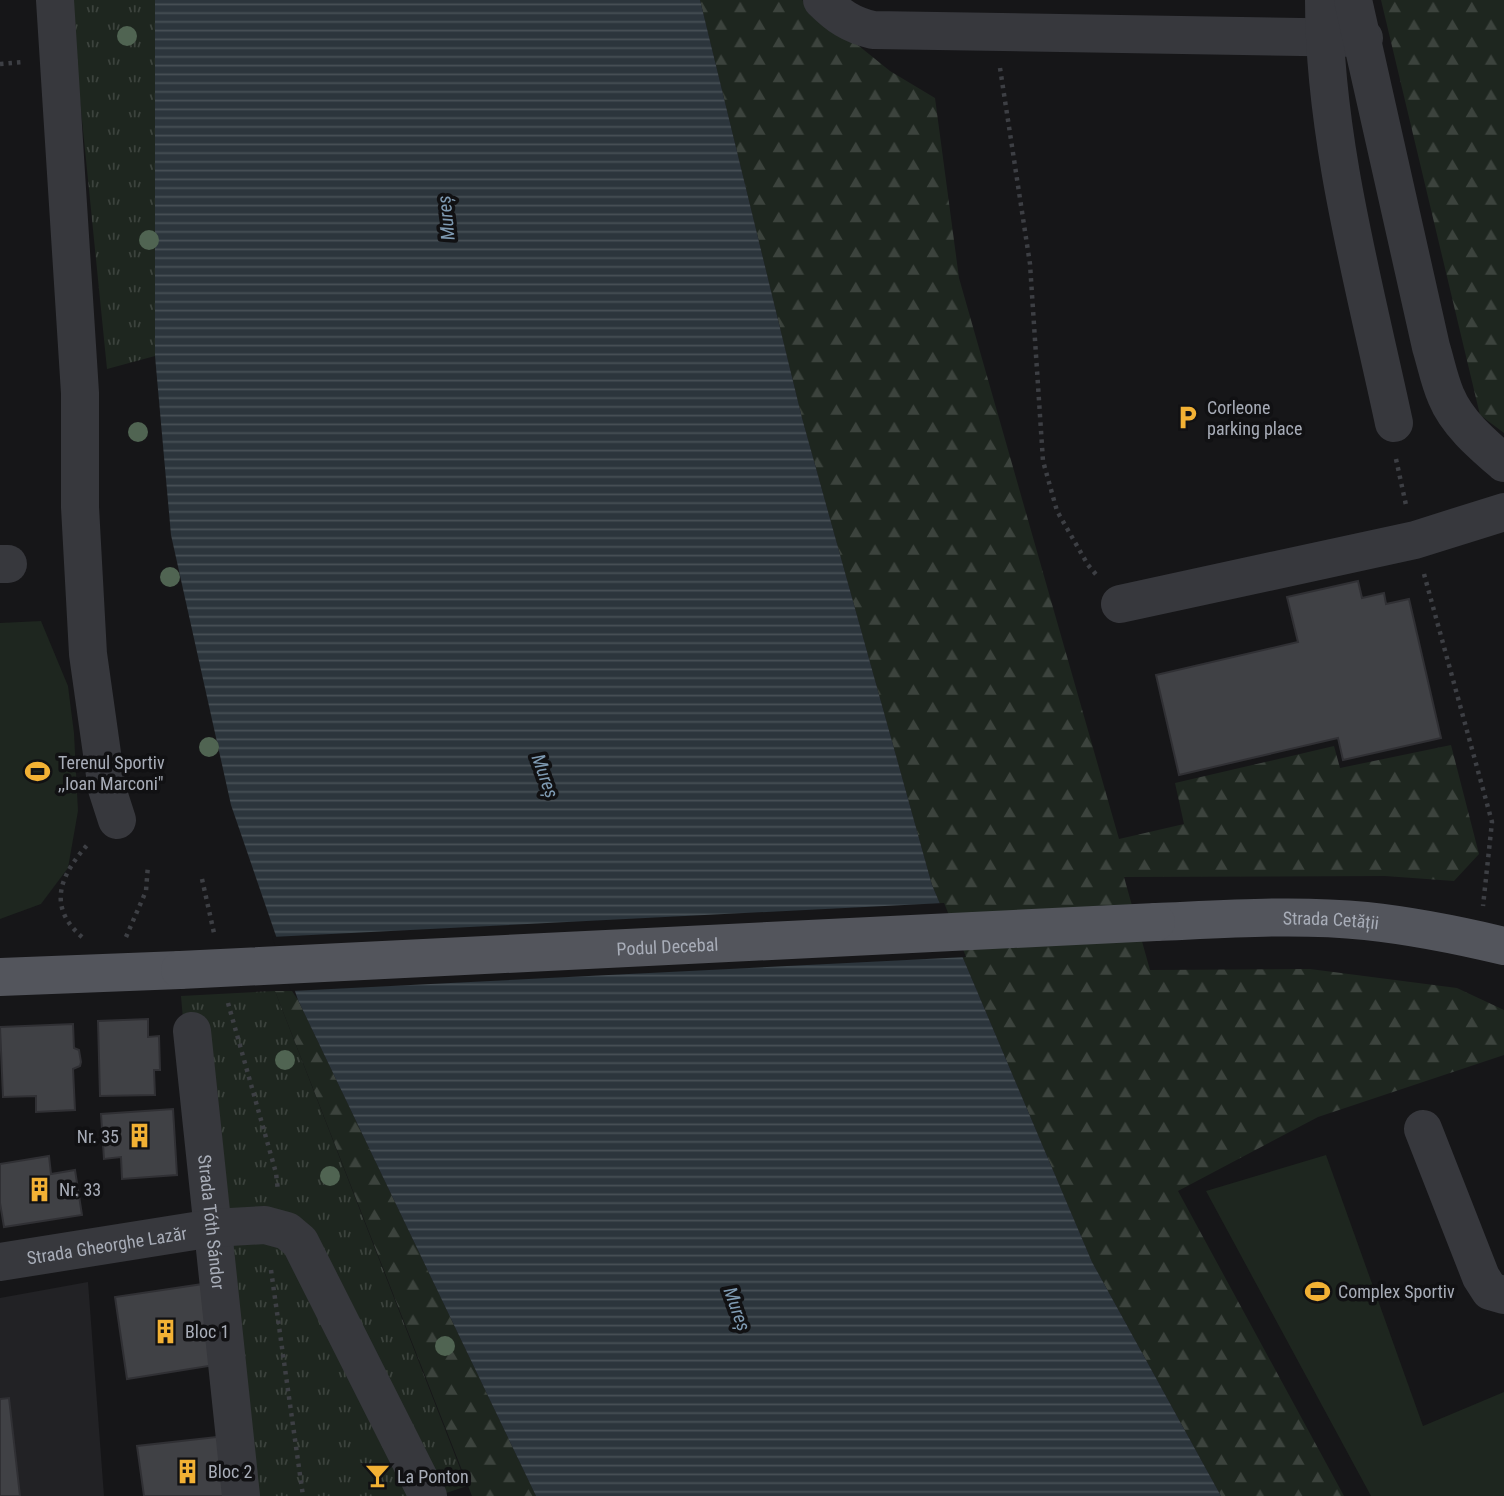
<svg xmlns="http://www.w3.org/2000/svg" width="1504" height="1496" font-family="'Roboto Condensed',sans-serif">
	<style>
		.built { fill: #222225 }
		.grass { fill: url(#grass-tufts) }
		.forest { fill: url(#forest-firs) }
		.garden { fill: #1e261f }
		.water { fill: url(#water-rules) }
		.pier { fill: #161618 }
		.building { fill: #404145; stroke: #303034; stroke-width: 2 }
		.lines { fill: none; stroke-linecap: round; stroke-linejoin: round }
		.path { stroke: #3d3f44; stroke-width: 4.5; stroke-dasharray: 3.5 5; stroke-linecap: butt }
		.minor { stroke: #37383d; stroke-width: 38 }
		.major { stroke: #53555c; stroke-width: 38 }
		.major-bridge { stroke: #53555c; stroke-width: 38 }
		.tree { fill: #506452 }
		.labels { text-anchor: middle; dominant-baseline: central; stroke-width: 7; stroke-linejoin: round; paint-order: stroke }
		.poi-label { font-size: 18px; fill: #a8adb8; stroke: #111113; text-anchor: start }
		.street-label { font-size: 18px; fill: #a8adb8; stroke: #111113 }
		.water-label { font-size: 19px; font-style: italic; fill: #7f9bb3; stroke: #111113 }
	</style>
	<defs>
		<pattern id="grass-tufts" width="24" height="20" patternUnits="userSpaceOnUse" patternTransform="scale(1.75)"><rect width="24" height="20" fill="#1e261f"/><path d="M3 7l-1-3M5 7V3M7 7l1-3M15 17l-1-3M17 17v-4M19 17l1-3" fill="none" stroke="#3c433d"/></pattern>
		<pattern id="forest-firs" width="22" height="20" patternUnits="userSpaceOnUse" patternTransform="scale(1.75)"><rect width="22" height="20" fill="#1e261f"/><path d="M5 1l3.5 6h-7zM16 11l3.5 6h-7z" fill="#3c433d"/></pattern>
		<pattern id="water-rules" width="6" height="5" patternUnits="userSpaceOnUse" patternTransform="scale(1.75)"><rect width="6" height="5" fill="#2c353c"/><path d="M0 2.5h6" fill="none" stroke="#485056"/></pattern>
	</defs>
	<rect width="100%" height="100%" fill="#161618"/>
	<path class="built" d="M88,1282L104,1496H0V1298Z"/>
	<path class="grass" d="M70,0H155V356L107,369Z
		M275,991L467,1486L437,1496H225L181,996Z"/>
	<path class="forest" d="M700,0H802L890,71L935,98L959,278L1119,839L1184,824L1175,783L1334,746L1340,768L1451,745L1479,854L1454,881L1385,876L1124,877L1150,970L1310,969L1457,988L1504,1010V1055L1318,1117L1178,1191L1344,1496H1221L1092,1262L932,885L802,418Z
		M1381,0H1504V433L1480,415Z
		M275,991H292L298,1000L536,1496H472Z"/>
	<path class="garden" d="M41,621L68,686L74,733L78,811L68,868L41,904L0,919V623Z
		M1326,1155L1423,1426L1504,1392V1496H1371L1206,1191Z"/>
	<path class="water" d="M155,0H700L802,418L932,885L1092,1262L1221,1496H536L298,1000L231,805L171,535L155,356Z"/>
	<path class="pier" d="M944,903L966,957L291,991L272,937Z"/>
	<path class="building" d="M1358,581L1362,598L1384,593L1386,604L1409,599L1441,738L1343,760L1338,738L1179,775L1156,675L1298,642L1287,597Z
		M148,1019V1037L159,1036L160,1070H154L155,1095L100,1096L98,1021Z
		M73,1024L74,1048L79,1050L81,1062L80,1066L73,1069L75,1110L36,1112V1096L3,1097L0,1027Z
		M173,1109L177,1175L122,1179L121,1157L104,1159L101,1114Z
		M49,1156L51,1174L75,1170L82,1215L4,1227L0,1203V1164Z
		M203,1284L215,1365L127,1379L115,1297Z
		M9,1398L20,1496H0V1399Z
		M234,1435L237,1496H144L137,1446Z"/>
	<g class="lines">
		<path class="path" d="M0,64L24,62
			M1000,68L1030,264L1043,461L1057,511L1088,565L1099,578
			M1396,459L1406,505
			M1424,574L1492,822L1483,906
			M202,879L214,933
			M82,937C45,905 62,873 89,843
			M126,937L146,891L148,865
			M228,1003L276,1173L278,1191
			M271,1270L303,1496"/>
		<g class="minor">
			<path d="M55,0L80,393V507L88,654L107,789L117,820"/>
			<path d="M822,0C838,16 851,25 873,30L1364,38"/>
			<path d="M1324,0C1324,140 1365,287 1394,423"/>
			<path d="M1353,0L1431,347C1436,363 1439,380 1446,396C1457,423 1482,444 1504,463"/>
			<path d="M0,564H8"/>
			<path d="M1120,604L1415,540L1504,512"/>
			<path id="s1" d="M192,1031L241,1496"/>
			<path d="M1423,1129L1481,1277L1490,1291L1504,1295"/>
			<path id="s2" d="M0,1262L213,1228L265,1225L287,1231L300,1242L428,1496"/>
		</g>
		<g class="major">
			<path id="s3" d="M1156,922C1226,919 1297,914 1366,921C1413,926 1458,935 1504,946"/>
			<path d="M0,977L180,970"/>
		</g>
		<path class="major-bridge" id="s4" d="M180,970L1156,922"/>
	</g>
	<g class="tree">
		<circle cx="127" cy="36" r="10"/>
		<circle cx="149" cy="240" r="10"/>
		<circle cx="138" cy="432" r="10"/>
		<circle cx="170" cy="577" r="10"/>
		<circle cx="209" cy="747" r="10"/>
		<circle cx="285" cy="1060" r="10"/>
		<circle cx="330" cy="1176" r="10"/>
		<circle cx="445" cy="1346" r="10"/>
	</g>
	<defs>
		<symbol id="parking-bare" viewBox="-9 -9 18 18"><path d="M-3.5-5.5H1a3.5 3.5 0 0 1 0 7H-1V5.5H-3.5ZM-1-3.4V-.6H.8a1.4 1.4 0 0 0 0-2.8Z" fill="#f2b134" stroke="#111113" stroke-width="2.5" paint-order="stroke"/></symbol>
		<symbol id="stadium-bare" viewBox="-9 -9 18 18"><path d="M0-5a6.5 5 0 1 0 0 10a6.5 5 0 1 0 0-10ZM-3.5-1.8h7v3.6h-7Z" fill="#f2b134" stroke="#111113" stroke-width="2.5" paint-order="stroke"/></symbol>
		<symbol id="building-bare" viewBox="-9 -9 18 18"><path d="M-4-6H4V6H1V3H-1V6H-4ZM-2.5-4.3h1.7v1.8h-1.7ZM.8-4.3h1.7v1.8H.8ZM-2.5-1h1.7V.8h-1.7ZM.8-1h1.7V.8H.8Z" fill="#f2b134" stroke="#111113" stroke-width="2.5" paint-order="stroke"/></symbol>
		<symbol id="bar-bare" viewBox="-9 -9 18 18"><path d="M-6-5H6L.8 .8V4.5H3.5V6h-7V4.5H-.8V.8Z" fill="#f2b134" stroke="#111113" stroke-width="2.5" paint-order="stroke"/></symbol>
	</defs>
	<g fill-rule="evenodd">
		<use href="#parking-bare" x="1170" y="400" width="35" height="35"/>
		<use href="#stadium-bare" x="20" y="754" width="35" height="35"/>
		<use href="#building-bare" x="122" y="1118" width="35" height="35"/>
		<use href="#building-bare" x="22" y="1172" width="35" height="35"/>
		<use href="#stadium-bare" x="1300" y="1274" width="35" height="35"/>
		<use href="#building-bare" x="148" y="1314" width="35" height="35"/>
		<use href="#building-bare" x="170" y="1454" width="35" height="35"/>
		<use href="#bar-bare" x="360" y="1458" width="35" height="35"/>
	</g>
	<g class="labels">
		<g class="poi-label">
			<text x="1207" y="407">Corleone<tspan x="1207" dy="21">parking place</tspan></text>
			<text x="58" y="762">Terenul Sportiv<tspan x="58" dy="21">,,Ioan Marconi"</tspan></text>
			<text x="119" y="1136" text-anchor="end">Nr. 35</text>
			<text x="59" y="1189">Nr. 33</text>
			<text x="1338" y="1291">Complex Sportiv</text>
			<text x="185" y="1331">Bloc 1</text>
			<text x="208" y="1471">Bloc 2</text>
			<text x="397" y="1476">La Ponton</text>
		</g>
		<g class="street-label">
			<text stroke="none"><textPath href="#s3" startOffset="175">Strada Cetății</textPath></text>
			<text stroke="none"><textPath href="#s4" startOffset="488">Podul Decebal</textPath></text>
			<text stroke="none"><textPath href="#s1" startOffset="192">Strada Tóth Sándor</textPath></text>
			<text stroke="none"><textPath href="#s2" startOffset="108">Strada Gheorghe Lazăr</textPath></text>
		</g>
		<g class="water-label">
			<text transform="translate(446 218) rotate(-96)">Mureș</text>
			<text transform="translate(545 776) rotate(70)">Mureș</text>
			<text transform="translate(737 1309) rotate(70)">Mureș</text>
		</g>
	</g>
</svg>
